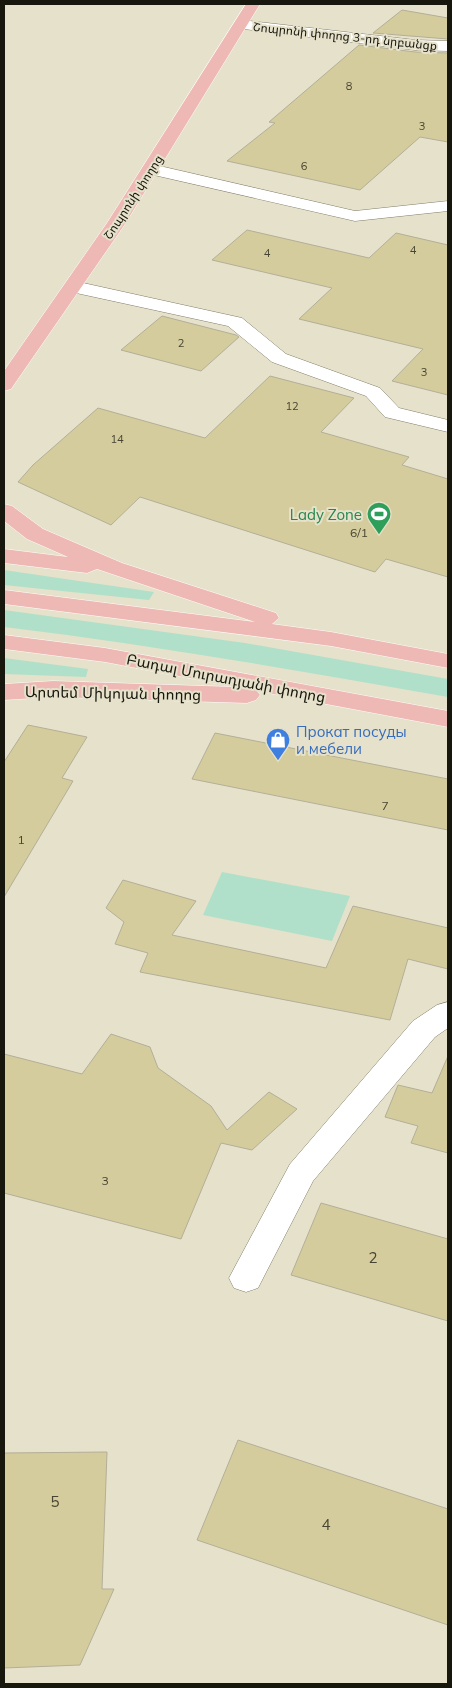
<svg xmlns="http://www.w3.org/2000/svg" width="452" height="1688" font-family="Mulish,'Noto Sans Armenian',sans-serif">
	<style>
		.green { fill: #b0e0c9 }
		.building { fill: #d5cc9d; stroke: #b3af98 }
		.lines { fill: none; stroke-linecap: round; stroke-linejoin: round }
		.minor-casing { stroke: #827e69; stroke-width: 1 }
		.major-casing { stroke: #fff; stroke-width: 1 }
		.minor { fill: #fff; fill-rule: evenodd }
		.major { fill: #eeb9b5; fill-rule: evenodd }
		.labels { text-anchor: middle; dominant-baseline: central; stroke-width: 4; stroke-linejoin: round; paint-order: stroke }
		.far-number-label { font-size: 11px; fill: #474432 }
		.far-street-label { font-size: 12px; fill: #18170e; stroke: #e6e1ca }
		.number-label { font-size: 12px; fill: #474432 }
		.leisure-label { font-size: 15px; fill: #27864d; stroke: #e6e1ca; text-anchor: end }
		.street-label { font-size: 15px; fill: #18170e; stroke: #e6e1ca }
		.shop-label { font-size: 15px; fill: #366cbe; stroke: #e6e1ca; text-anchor: start }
		.near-number-label { font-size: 15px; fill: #474432 }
	</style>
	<rect width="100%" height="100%" fill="#e6e1ca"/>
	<path class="green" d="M4,570L154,592L149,600L4,585Z
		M4,610L245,643L448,679V697C300,671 153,645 4,627Z
		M4,658L88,669L86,677L4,674Z
		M222,872L350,896L332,941L203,915Z"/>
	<path class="building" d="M402,10L448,18V39L373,33Z
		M359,45L415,52L448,53V142L420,137L360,190L227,161L275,123L269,122Z
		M247,230L369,258L396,233L448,245V395L392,381L423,349L299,319L332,288L212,260Z
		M162,316L236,335L239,337L201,371L121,350Z
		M270,376L354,398L321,432L409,457L402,465L448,479V577L386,559L375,572L140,497L111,525L18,482L33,465L98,408L205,438Z
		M28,725L87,737L62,778L73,781L4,897V762Z
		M215,733L448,779V830L192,779Z
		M123,880L196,901L172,935L326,968L353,906L448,928V969L408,959L390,1020L140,972L148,953L115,944L124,922L106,908Z
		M111,1034L150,1047L158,1068L211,1106L227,1130L269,1092L297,1109L252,1150L221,1143L181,1239L4,1193V1054L82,1074Z
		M448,1056V1153L411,1143L418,1126L385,1117L398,1085L432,1093Z
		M321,1203L448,1239V1321L291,1275Z
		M238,1440L448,1509V1625L197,1540Z
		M107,1452L102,1589H114L80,1665L4,1668V1453Z"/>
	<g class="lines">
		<defs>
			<path id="minor" d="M241,20L415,40L448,41V51L415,50L236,28L233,25L236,22Z
				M151,164L355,211L448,201V211L355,221L145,173L142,169L145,165Z
				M74,281L242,318L286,354L380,388L399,408L448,420V432L385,417L366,396L272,362L228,326L67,291L64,287L67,283Z
				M448,1002V1028L435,1037L313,1181L258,1288L246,1292L234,1288L229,1278L290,1164L413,1021L437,1005Z"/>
			<path id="major" d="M246,4H260L125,224L11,389L4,391V371L107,223Z
				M4,504L12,506L43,529L122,563L276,613L279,618L272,624L331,632L448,654V668L331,646L4,604V590L255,622L97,569L87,573L4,563V549L68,557L27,539L4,521Z
				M4,635L105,648L448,711V727L257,691L260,695L256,700L247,703L53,697L4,700V684L53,681L236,687L105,662L4,649Z"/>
		</defs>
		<use href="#minor" class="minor-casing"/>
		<use href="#major" class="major-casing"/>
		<use href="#minor" class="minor"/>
		<use href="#major" class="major"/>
	</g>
	<defs>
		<symbol id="stadium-pin" viewBox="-11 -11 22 30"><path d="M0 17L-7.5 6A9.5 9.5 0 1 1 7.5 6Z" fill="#2e9e5b" stroke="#e6e1ca"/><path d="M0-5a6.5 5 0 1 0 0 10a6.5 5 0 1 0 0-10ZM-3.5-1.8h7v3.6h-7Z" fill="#fff"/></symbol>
		<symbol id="shop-pin" viewBox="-11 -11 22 30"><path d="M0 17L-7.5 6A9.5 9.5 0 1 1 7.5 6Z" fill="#3f7fe0" stroke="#e6e1ca"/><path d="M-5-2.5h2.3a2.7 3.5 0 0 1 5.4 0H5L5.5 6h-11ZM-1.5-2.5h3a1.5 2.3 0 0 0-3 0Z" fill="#fff"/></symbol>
	</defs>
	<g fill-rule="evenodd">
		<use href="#stadium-pin" x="365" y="500" width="28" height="38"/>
		<use href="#shop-pin" x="264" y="726" width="28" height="38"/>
	</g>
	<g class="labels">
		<g class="far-number-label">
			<text x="349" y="86">8</text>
			<text x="422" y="126">3</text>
			<text x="304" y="166">6</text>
			<text x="413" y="250">4</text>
			<text x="267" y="253">4</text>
			<text x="181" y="343">2</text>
			<text x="424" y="372">3</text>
			<text x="292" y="406">12</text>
			<text x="117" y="439">14</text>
		</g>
		<g class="far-street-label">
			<text transform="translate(345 36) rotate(6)">Շոպրոնի փողոց 3-րդ նրբանցք</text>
			<text transform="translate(133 197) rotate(-57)">Շոպրոնի փողոց</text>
		</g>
		<g class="number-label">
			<text x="359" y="532">6/1</text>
			<text x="385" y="805">7</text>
			<text x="21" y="839">1</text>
			<text x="105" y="1180">3</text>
		</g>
		<g class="leisure-label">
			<text x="362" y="514">Lady Zone</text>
		</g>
		<g class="street-label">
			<text transform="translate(226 678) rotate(11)">Բադալ Մուրադյանի փողոց</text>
			<text transform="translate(113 693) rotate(1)">Արտեմ Միկոյան փողոց</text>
		</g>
		<g class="shop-label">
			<text x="296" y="731">Прокат посуды<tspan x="296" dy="17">и мебели</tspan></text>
		</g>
		<g class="near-number-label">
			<text x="373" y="1257">2</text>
			<text x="55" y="1501">5</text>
			<text x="326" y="1524">4</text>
		</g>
	</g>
	<rect width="452" height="1688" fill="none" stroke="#18170e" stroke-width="10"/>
</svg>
